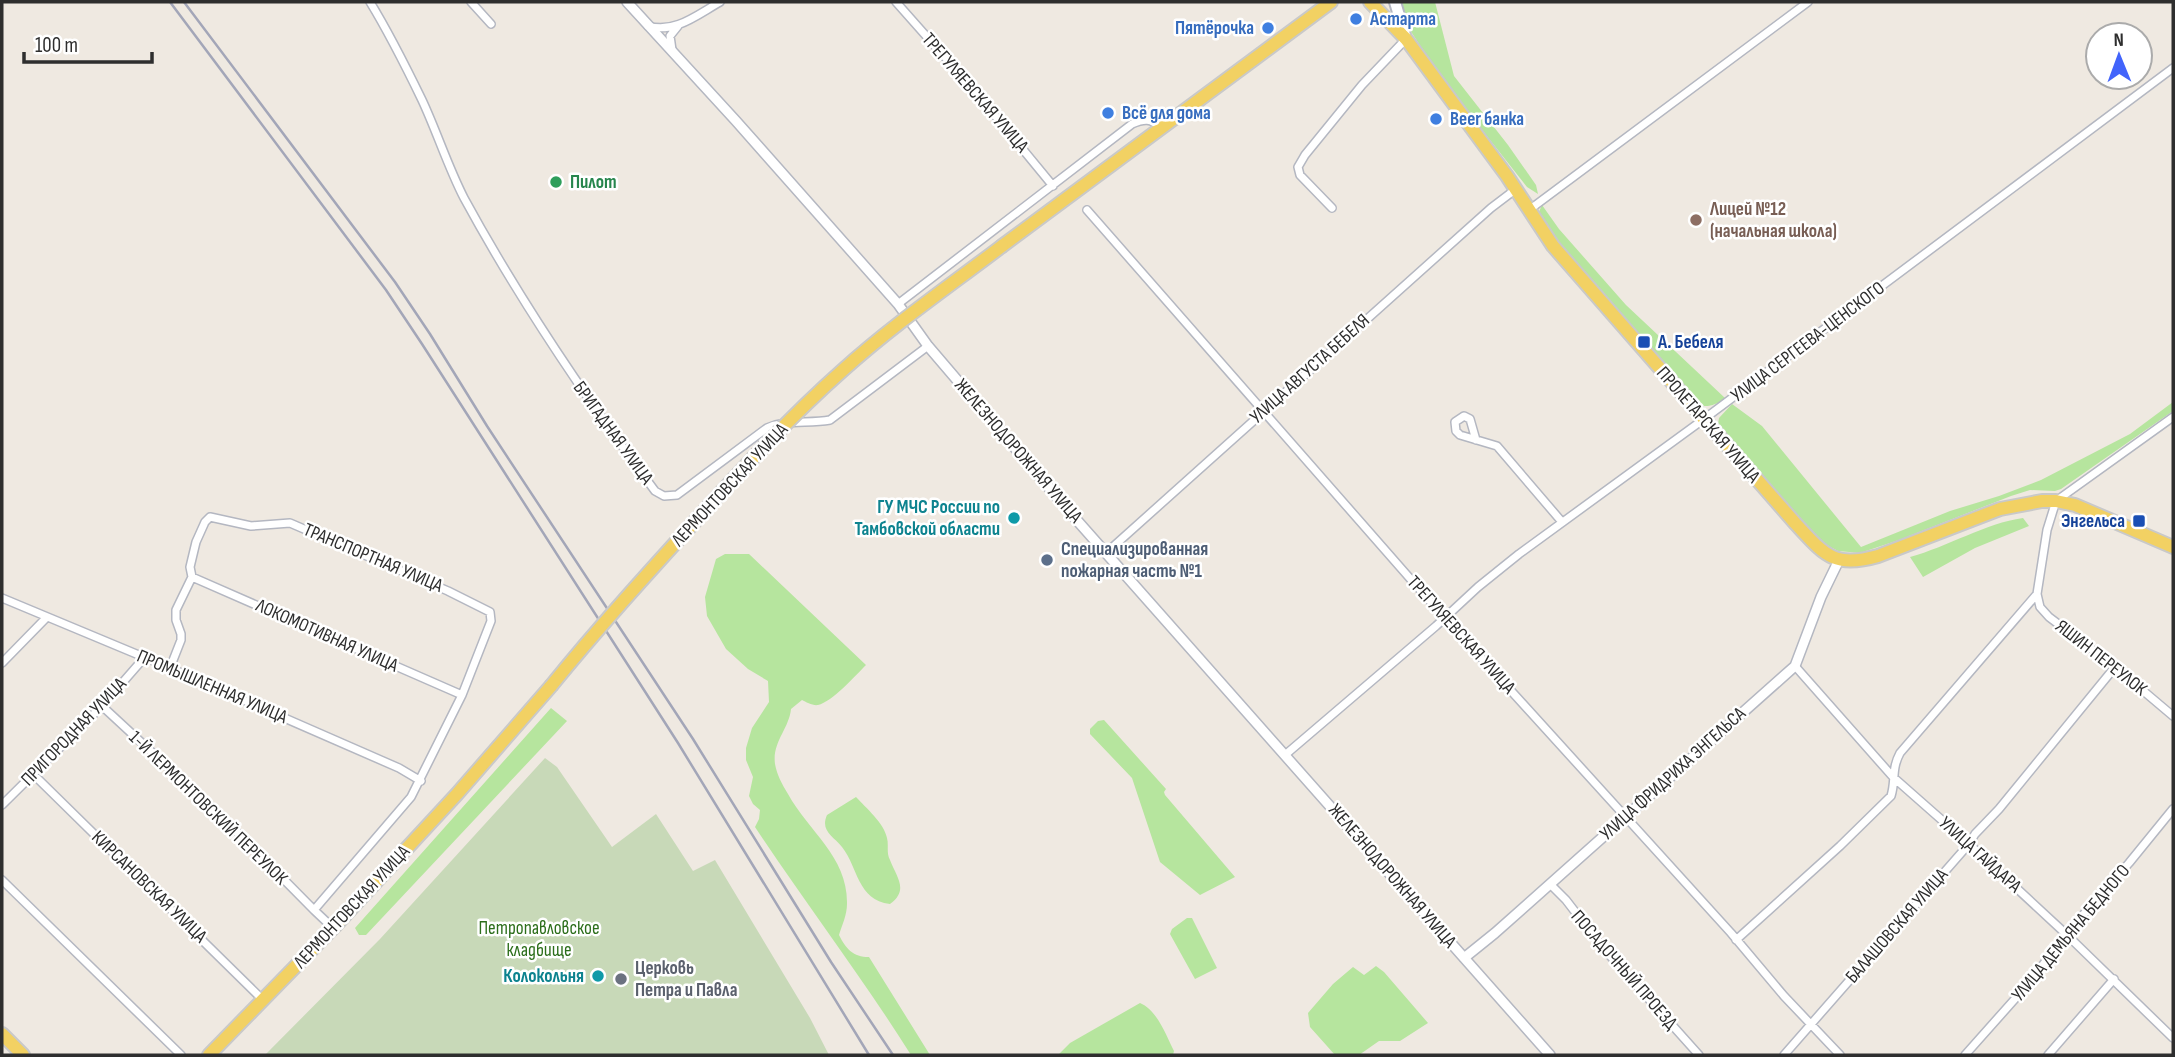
<svg xmlns="http://www.w3.org/2000/svg" width="2175" height="1057" font-family="'Sofia Sans Condensed',sans-serif">
	<style>
		.green { fill: #b6e59e }
		.cemetery { fill: #c8d9b8 }
		.lines { fill: none; stroke-linecap: round; stroke-linejoin: round }
		.minor-casing { stroke: #b4b7c1; stroke-width: 10 }
		.tertiary-casing { stroke: #b4b7c1; stroke-width: 12 }
		.secondary-casing { stroke: #b4b7c1; stroke-width: 14 }
		.primary-casing { stroke: #c9c9c9; stroke-width: 16 }
		.minor { stroke: #fff; stroke-width: 7 }
		.tertiary { stroke: #fff; stroke-width: 9 }
		.secondary { stroke: #fff; stroke-width: 10 }
		.primary { stroke: #f2d163; stroke-width: 12 }
		.rail { stroke: #a3a6b8; stroke-width: 2.5 }
		.primary-bridge-casing { stroke: #c9c9c9; stroke-width: 16; stroke-linecap: butt }
		.primary-bridge { stroke: #f2d163; stroke-width: 12 }
		.shop-dot { fill: #3f7fe0; stroke: #fff; stroke-width: 2.5 }
		.leisure-dot { fill: #2e9e5b; stroke: #fff; stroke-width: 2.5 }
		.education-dot { fill: #8d6e63; stroke: #fff; stroke-width: 2.5 }
		.transit-dot { fill: #1a4fb4; stroke: #fff; stroke-width: 2.5 }
		.culture-dot { fill: #0f9aa8; stroke: #fff; stroke-width: 2.5 }
		.service-dot { fill: #5c6f8a; stroke: #fff; stroke-width: 2.5 }
		.worship-dot { fill: #6b7280; stroke: #fff; stroke-width: 2.5 }
		.labels { text-anchor: middle; dominant-baseline: central; stroke-width: 5; stroke-linejoin: round; paint-order: stroke }
		.shop-label { font-size: 19px; font-weight: bold; fill: #366cbe; stroke: #fff; text-anchor: start }
		.street-label { font-size: 19px; fill: #2e2e2e; stroke: #fff }
		.leisure-label { font-size: 19px; font-weight: bold; fill: #27864d; stroke: #fff; text-anchor: start }
		.education-label { font-size: 19px; font-weight: bold; fill: #785e54; stroke: #fff; text-anchor: start }
		.transit-label { font-size: 19px; font-weight: bold; fill: #164399; stroke: #fff; text-anchor: start }
		.culture-label { font-size: 19px; font-weight: bold; fill: #0d838f; stroke: #fff; text-anchor: end }
		.service-label { font-size: 19px; font-weight: bold; fill: #4e5e75; stroke: #fff; text-anchor: start }
		.park-label { font-size: 19px; fill: #2c6e1b; stroke: #fff }
		.worship-label { font-size: 19px; font-weight: bold; fill: #5b616d; stroke: #fff; text-anchor: start }
	</style>
	<rect width="100%" height="100%" fill="#efe9e1"/>
	<path class="green" d="M1399,2H1435L1454,76L1508,145L1536,185L1538,194L1527,187L1442,79L1406,24Z
		M1542,205L1559,229L1626,305L1725,398L1724,400C1716,404 1706,409 1698,404L1550,235L1538,214Z
		M2173,402V411L2061,489L2055,491L2030,490L2011,496L1899,540L1860,553L1838,551L1821,542L1718,424L1719,418L1732,404L1762,426L1861,547L1950,511L1999,496L2041,480L2130,434Z
		M2023,518L2029,526L1975,548L1923,577L1910,557C1947,547 1986,523 2023,518Z
		M725,554H749L866,665C856,675 832,702 818,705C813,706 806,702 802,700L791,709C789,729 772,742 775,764C777,775 782,784 788,794C809,832 848,857 847,904C847,915 842,925 839,935C846,949 853,957 869,957L930,1055H911C862,977 806,904 755,827L759,819L760,810L753,804L749,796L753,777L746,760V748L752,728L769,702L768,681L748,669L726,649L707,616L705,597L716,559Z
		M551,708L567,721L366,935H359L355,928Z
		M1104,720L1166,789L1164,792L1165,795L1235,877L1200,895L1160,862L1132,778L1090,734V729L1098,721Z
		M856,797C866,808 884,823 887,838C889,845 886,853 890,860C897,878 909,890 890,904C857,900 858,867 842,847C833,836 820,831 827,815Z
		M1187,918H1192L1217,968L1195,979L1170,934L1172,929Z
		M1376,966L1384,972L1428,1023L1400,1041H1379L1359,1055H1335L1310,1027L1308,1013L1333,984L1353,967L1364,975Z
		M1140,1003C1157,1010 1166,1035 1174,1051L1173,1055H1058L1070,1043Z"/>
	<path class="cemetery" d="M545,758L557,767L612,847L656,814L693,871L715,860L810,1018L829,1055H265L380,939Z"/>
	<g class="lines">
		<defs>
			<path id="minor" d="M370,2C389,33 406,67 422,100C437,132 448,167 464,198C520,301 585,397 655,491L664,496L677,495L767,428C787,419 808,424 830,420L928,346
				M471,2L491,24
				M896,2L974,90L1053,186
				M648,26C675,34 698,14 720,2
				M672,50L670,36L678,26
				M1332,208L1300,175L1298,167L1305,155L1362,85L1406,39
				M1087,210L1435,607L1731,933L1784,996L1840,1055
				M1529,210L1808,2
				M898,304L1132,124C1144,119 1151,118 1161,128
				M1476,440L1470,419L1464,416L1455,422L1456,431L1460,435L1497,446L1562,522
				M1106,553L1491,208L1516,189
				M192,577L462,695
				M2037,594L2040,607L2049,617L2115,667L2173,716
				M2,598L170,668L399,768L421,781
				M2,663L46,618
				M1795,666L1893,777L1969,844L2066,934L2173,1038
				M170,668L181,640V634L176,620V610L192,577L190,567L196,542L205,522L210,517L251,526L290,523L448,591L490,612L491,621L462,695L411,797L314,910L333,928
				M102,706L224,819L314,910
				M1285,755L1436,626L1478,587L1519,554L1704,419L2173,68
				M34,775L263,1000
				M2,805L102,706L144,658
				M2,880L181,1055
				M1550,884L1566,900L1603,948L1699,1055
				M1736,940L1840,846L1891,796C1896,780 1891,770 1900,753L2037,594L2047,530L2056,501L2173,417
				M1784,1055L1969,844L1975,834L1999,809L2115,667
				M1965,1055L2030,982L2066,934L2129,863L2173,809
				M2048,1055L2114,979"/>
			<path id="tertiary" d="M627,2L736,121L898,304L928,346L1067,509L1550,1055
				M1464,958L1495,933L1795,666L1821,597L1839,560"/>
			<path id="secondary" d="M1395,2L1406,39"/>
			<path id="primary" d="M1370,2L1406,39L1507,176L1553,246L1795,523C1824,554 1833,569 1878,556L2000,509L2042,501H2056L2075,505L2173,547
				M1002,246L1331,2
				M2,1034L23,1055
				M209,1055L335,926L457,794L551,686"/>
		</defs>
		<use href="#minor" class="minor-casing"/>
		<use href="#tertiary" class="tertiary-casing"/>
		<use href="#secondary" class="secondary-casing"/>
		<use href="#primary" class="primary-casing"/>
		<use href="#minor" class="minor"/>
		<use href="#tertiary" class="tertiary"/>
		<use href="#secondary" class="secondary"/>
		<use href="#primary" class="primary"/>
		<path class="rail" d="M170,2L386,290L422,344L678,743L869,1055
			M184,2L395,282L430,334L487,426L693,739L831,962L893,1055"/>
		<defs>
			<path id="primary-bridge" d="M551,686C598,628 648,573 698,518C744,467 791,416 843,370C893,325 948,287 1002,246"/>
		</defs>
		<use href="#primary-bridge" class="primary-bridge-casing"/>
		<use href="#primary-bridge" class="primary-bridge"/>
	</g>
	<g class="shop-dot">
		<circle cx="1356" cy="19" r="7"/>
		<circle cx="1268" cy="28" r="7"/>
		<circle cx="1108" cy="113" r="7"/>
		<circle cx="1436" cy="119" r="7"/>
	</g>
	<circle class="leisure-dot" cx="556" cy="182" r="7"/>
	<circle class="education-dot" cx="1696" cy="220" r="7"/>
	<g class="transit-dot">
		<rect x="1637" y="335" width="14" height="14" rx="3.5"/>
		<rect x="2132" y="514" width="14" height="14" rx="3.5"/>
	</g>
	<g class="culture-dot">
		<circle cx="1014" cy="518" r="7"/>
		<circle cx="598" cy="976" r="7"/>
	</g>
	<circle class="service-dot" cx="1047" cy="560" r="7"/>
	<circle class="worship-dot" cx="621" cy="979" r="7"/>
	<g class="labels">
		<g class="shop-label">
			<text x="1370" y="19">Астарта</text>
			<text x="1254" y="28" text-anchor="end">Пятёрочка</text>
			<text x="1122" y="113">Всё для дома</text>
			<text x="1450" y="119">Beer банка</text>
		</g>
		<g class="street-label">
			<text transform="translate(975 93) rotate(49)">ТРЕГУЛЯЕВСКАЯ УЛИЦА</text>
			<text transform="translate(1808 342) rotate(-37)">УЛИЦА СЕРГЕЕВА-ЦЕНСКОГО</text>
			<text transform="translate(1310 369) rotate(-42)">УЛИЦА АВГУСТА БЕБЕЛЯ</text>
			<text transform="translate(1708 425) rotate(49)">ПРОЛЕТАРСКАЯ УЛИЦА</text>
			<text transform="translate(613 433) rotate(54)">БРИГАДНАЯ УЛИЦА</text>
			<text transform="translate(1018 451) rotate(49)">ЖЕЛЕЗНОДОРОЖНАЯ УЛИЦА</text>
			<text transform="translate(730 485) rotate(-47)">ЛЕРМОНТОВСКАЯ УЛИЦА</text>
			<text transform="translate(373 558) rotate(23)">ТРАНСПОРТНАЯ УЛИЦА</text>
			<text transform="translate(1461 635) rotate(48)">ТРЕГУЛЯЕВСКАЯ УЛИЦА</text>
			<text transform="translate(327 636) rotate(24)">ЛОКОМОТИВНАЯ УЛИЦА</text>
			<text transform="translate(2101 658) rotate(38)">ЯШИН ПЕРЕУЛОК</text>
			<text transform="translate(212 687) rotate(23)">ПРОМЫШЛЕННАЯ УЛИЦА</text>
			<text transform="translate(74 732) rotate(-46)">ПРИГОРОДНАЯ УЛИЦА</text>
			<text transform="translate(1673 774) rotate(-42)">УЛИЦА ФРИДРИХА ЭНГЕЛЬСА</text>
			<text transform="translate(208 808) rotate(44)">1-Й ЛЕРМОНТОВСКИЙ ПЕРЕУЛОК</text>
			<text transform="translate(1980 855) rotate(42)">УЛИЦА ГАЙДАРА</text>
			<text transform="translate(1392 876) rotate(49)">ЖЕЛЕЗНОДОРОЖНАЯ УЛИЦА</text>
			<text transform="translate(149 887) rotate(44)">КИРСАНОВСКАЯ УЛИЦА</text>
			<text transform="translate(352 907) rotate(-47)">ЛЕРМОНТОВСКАЯ УЛИЦА</text>
			<text transform="translate(1897 926) rotate(-49)">БАЛАШОВСКАЯ УЛИЦА</text>
			<text transform="translate(2071 933) rotate(-50)">УЛИЦА ДЕМЬЯНА БЕДНОГО</text>
			<text transform="translate(1624 970) rotate(49)">ПОСАДОЧНЫЙ ПРОЕЗД</text>
		</g>
		<g class="leisure-label">
			<text x="570" y="182">Пилот</text>
		</g>
		<g class="education-label">
			<text x="1710" y="209">Лицей №12<tspan x="1710" dy="22">(начальная школа)</tspan></text>
		</g>
		<g class="transit-label">
			<text x="1658" y="342">А. Бебеля</text>
			<text x="2125" y="521" text-anchor="end">Энгельса</text>
		</g>
		<g class="culture-label">
			<text x="1000" y="507">ГУ МЧС России по<tspan x="1000" dy="22">Тамбовской области</tspan></text>
			<text x="584" y="976">Колокольня</text>
		</g>
		<g class="service-label">
			<text x="1061" y="549">Специализированная<tspan x="1061" dy="22">пожарная часть №1</tspan></text>
		</g>
		<g class="park-label">
			<text x="539" y="928">Петропавловское<tspan x="539" dy="22">кладбище</tspan></text>
		</g>
		<g class="worship-label">
			<text x="635" y="968">Церковь<tspan x="635" dy="22">Петра и Павла</tspan></text>
		</g>
	</g>
	<rect width="2175" height="1057" fill="none" stroke="#2e2e2e" stroke-width="7"/>
	<g transform="translate(2119 56) rotate(359)"><circle r="33" fill="#ffffff" stroke="#ababab" stroke-width="2"/>
	<path d="M0-5L12 26L0 18L-12 26Z" fill="#4264fb"/>
	<text y="-10" font-size="19" font-weight="bold" text-anchor="middle" fill="#2e2e2e">N</text>
	</g>
	<path d="M24 52v10h128v-10" fill="none" stroke="#2e2e2e" stroke-width="3.5"/>
	<text x="35" y="52" font-size="21" fill="#2e2e2e" stroke="#ffffff" stroke-width="5" paint-order="stroke">100 m</text>
</svg>
